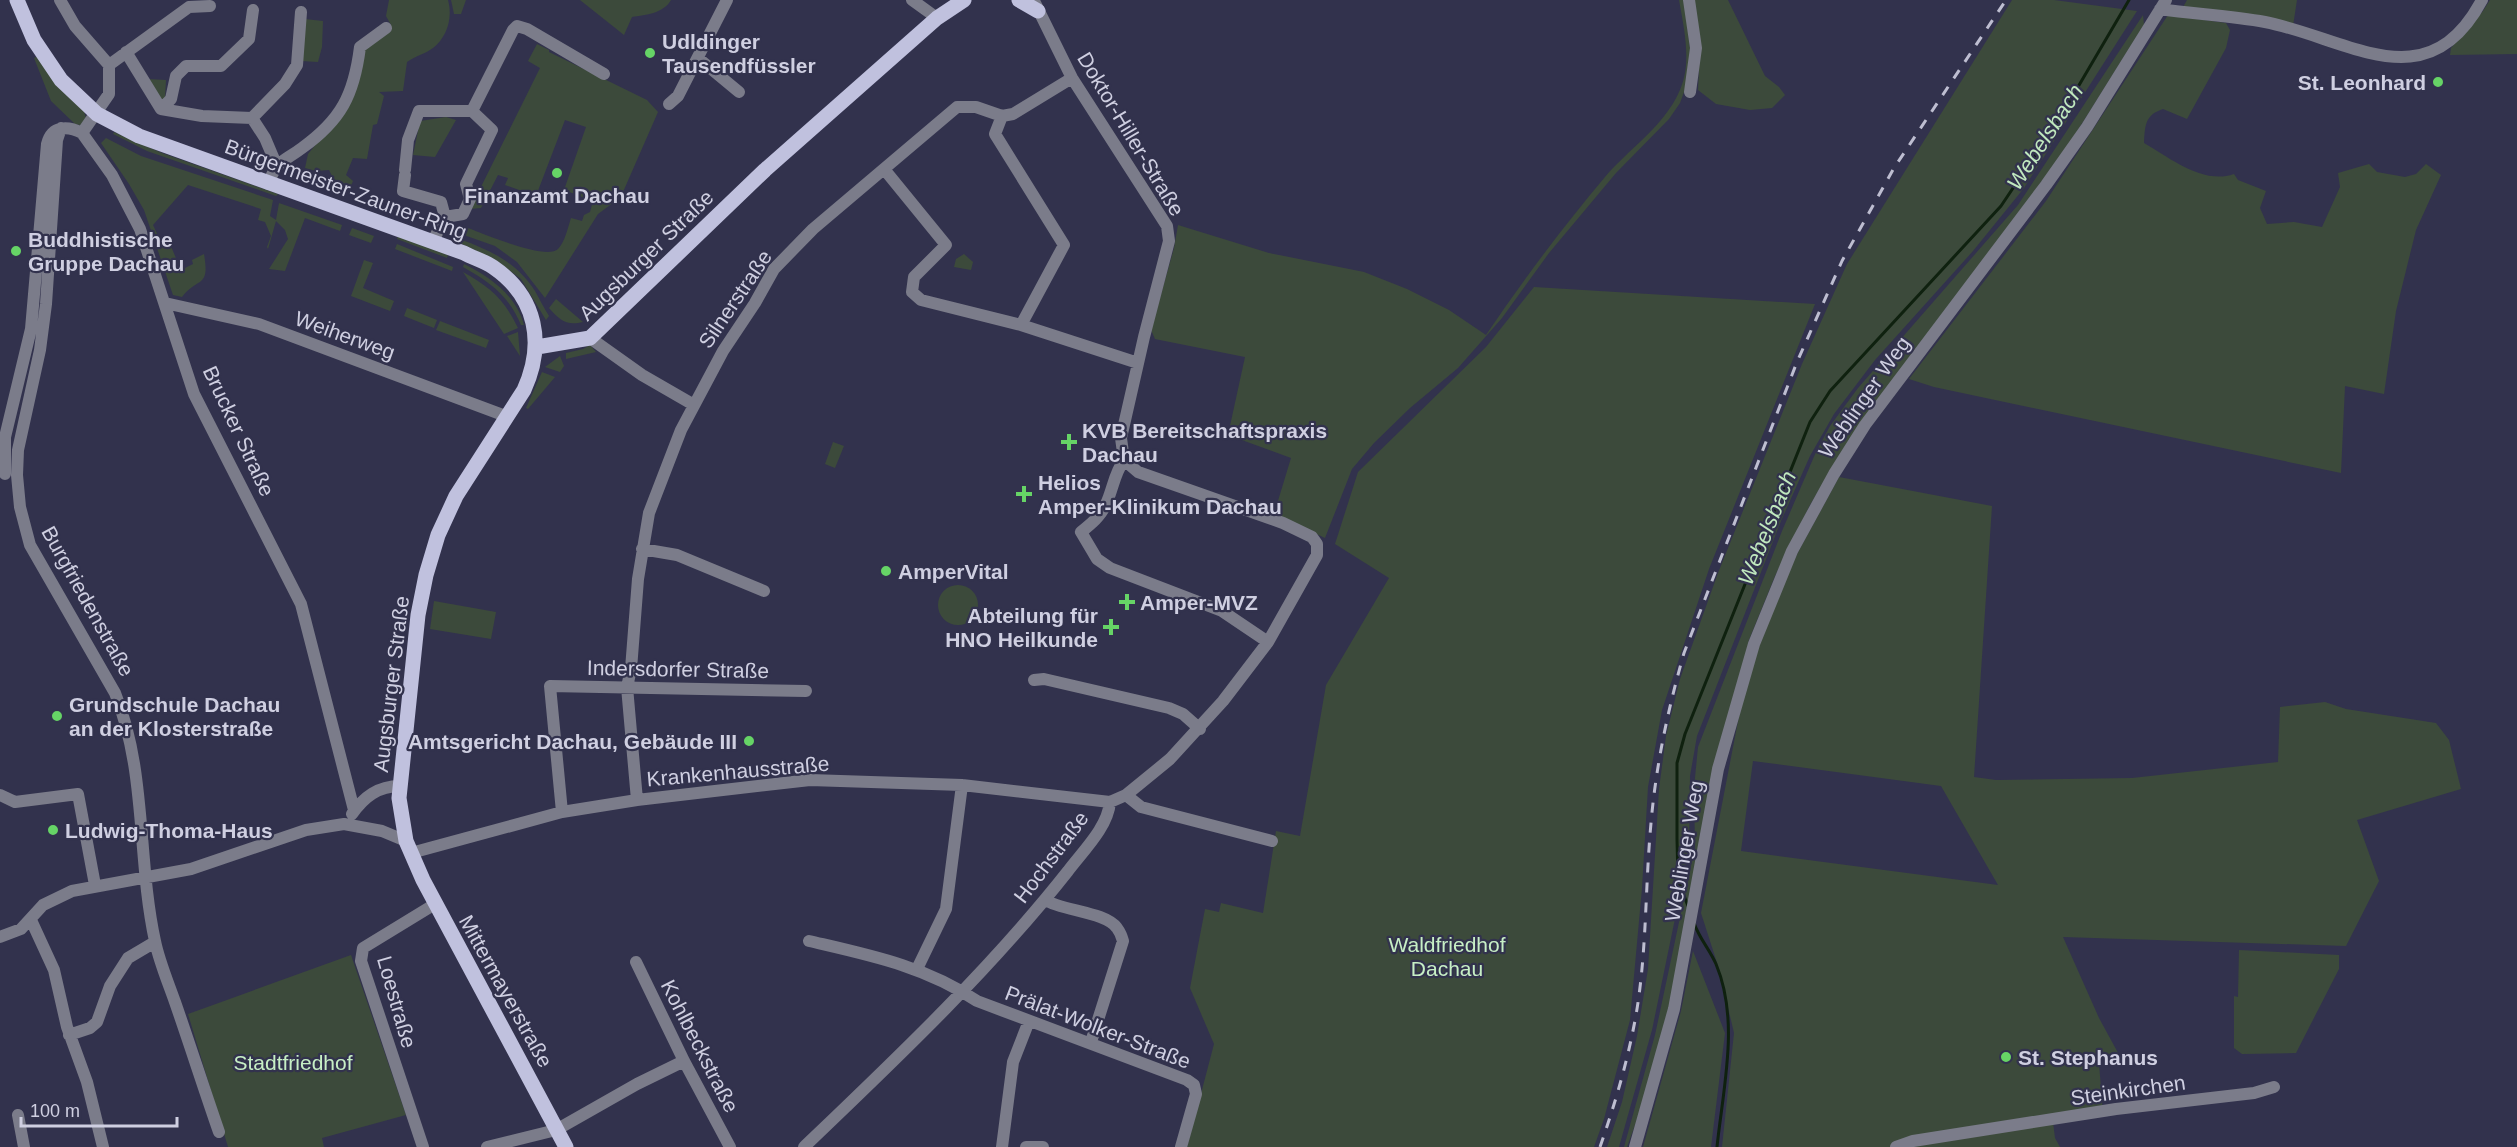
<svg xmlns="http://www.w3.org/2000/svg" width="2517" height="1147" font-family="Arial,sans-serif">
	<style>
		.green { fill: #3c4a3b; fill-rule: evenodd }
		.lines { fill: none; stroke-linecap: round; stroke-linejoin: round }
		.stream { stroke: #0f210f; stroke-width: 3 }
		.minor { stroke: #7b7c8a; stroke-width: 12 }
		.major { stroke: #c0c1de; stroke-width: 15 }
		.rail { stroke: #bebed1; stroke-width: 3; stroke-dasharray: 10 10; stroke-linecap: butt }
		.poi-dot { fill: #66d466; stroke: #32324d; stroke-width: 2 }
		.labels { text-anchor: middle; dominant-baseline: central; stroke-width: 4.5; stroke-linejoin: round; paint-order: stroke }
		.poi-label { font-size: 21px; font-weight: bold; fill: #cfcfe1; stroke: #32324d; text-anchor: start }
		.street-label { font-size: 21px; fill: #cfcfe1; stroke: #32324d }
		.park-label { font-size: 21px; fill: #c7efc5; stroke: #32324d }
		.water-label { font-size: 22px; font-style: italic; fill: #c0e8be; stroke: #32324d }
	</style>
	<rect width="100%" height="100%" fill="#32324d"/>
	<path class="green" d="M389,0H448C453,18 447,37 433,48C425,54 415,56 407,62L403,91L379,92L384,96L377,124L373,125L367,159L353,158L346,175L353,181L350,188L334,180L329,170L316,171L305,168L308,154L322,137L363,50L391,25L386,16Z
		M451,0H466L461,14H454Z
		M580,0H671C664,13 646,15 632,17L624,35Z
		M1679,0H1684L1690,49L1688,81L1680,103L1669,119L1616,173L1549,253L1502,318L1458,368L1410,408L1374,443L1352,469L1325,538L1274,514L1291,458L1228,435L1245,357L1155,339L1151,330L1174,248L1178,225L1269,253L1364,272L1407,289L1449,310L1486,335C1523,280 1563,227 1605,177C1632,145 1677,118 1685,73C1689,49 1683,23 1679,0Z
		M1693,0H1728L1765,76L1779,87L1785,95L1772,108L1750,110L1716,104L1698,90L1700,45Z
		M2012,0H2054L2137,11L2024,188L1973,251L1875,360L1834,414L1810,456L1781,521L1697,736L1690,776L1689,851L1652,1030L1619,1147H1607L1622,1102L1637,1036L1648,969L1659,789L1666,736L1680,679L1718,573L1802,364L1847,264Z
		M2187,0H2297L2293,26L2182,9Z
		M2490,0H2517V54L2450,55L2451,48L2483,11Z
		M2143,15L2144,25L2066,149L1849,440L1810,505L1775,576L1749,640L1667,1019L1645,1097L1627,1147H1624L1655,1035L1695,847L1694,788L1698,747L1782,531L1816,452L1830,426L1858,388L2018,205Z
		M2168,15L2226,23L2230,30L2226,48L2187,119L2163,109C2145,115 2145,125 2144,143C2170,158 2203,185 2234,174L2238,180L2266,191L2260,208L2267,224L2294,222L2322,227L2340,187L2338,173L2369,164L2377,172L2405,177L2416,174L2426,164L2441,175L2416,230L2396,311L2384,394L2345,386L2341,473L1934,387L1909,379L2046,201Z
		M305,19L323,21L322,47L318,62L301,61Z
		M537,44L549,50V52L647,100L658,112L623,192L617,200L598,214L545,298L517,262L495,246L461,234L463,226C479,232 546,261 558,249C565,242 568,227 571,218L582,221L584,215L590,212L593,201L564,190L586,127L565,120L536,196L505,185L508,178L498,175L481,208L470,209L540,68L528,61Z
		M38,56L55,83L84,111L86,118L85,123L80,125L75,124L51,101L34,58Z
		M148,79L166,80L165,98L160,100Z
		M446,117L456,120L435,157L413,155L420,121Z
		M114,132L162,153L278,194L276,196L147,151L113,134Z
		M106,138L141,156L273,200L270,216L276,220L279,203L342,225L340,231L305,218L285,271L269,269L288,239L285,230L276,221L268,249L267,247L271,236L265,222L258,220L261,209L188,185L153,225L163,246L170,244L181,270L193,264L192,260L204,254C210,289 198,276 182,297L173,295L144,210L129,184L101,143Z
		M352,228L374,236L371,243L349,235Z
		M398,235L448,255L447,258L397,239Z
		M462,240C492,251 517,263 535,291C540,300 544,308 549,316L546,320L521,279L497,261L460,243Z
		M397,244L453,267L452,271L395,249Z
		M964,254L973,262L971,270L954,267L956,259Z
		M364,260L373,263L363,288L394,301L390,311L351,296Z
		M464,264C490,277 516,295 524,325H521C509,296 490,282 463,267Z
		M463,272C490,287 504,299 518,328L504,334Z
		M1534,287L1815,304L1709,569L1662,710L1648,787L1642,888L1630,1020L1604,1119L1594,1147H1187L1214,1044L1190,988L1205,909L1219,912L1221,903L1263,913L1276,831L1300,836L1326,685L1389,578L1335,544L1358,472L1486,347Z
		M556,299L583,322C566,326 560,320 549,308Z
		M407,308L437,320L434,328L404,316Z
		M440,321L489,340L486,348L436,330Z
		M518,332L520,356L507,336Z
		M590,345L596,352L566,359V353L583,349Z
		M560,356L564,366L560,372L545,367Z
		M542,372L555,377L528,409L526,408Z
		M833,442L844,446L835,468L825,464Z
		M1839,477L1992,506L1974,777L1996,780L2132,778L2278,762L2280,707L2325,702L2346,709L2436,723L2449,740L2461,789L2357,820L2379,881L2346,946L2063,937L2099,1018L2123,1062L2099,1063L2103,1114L2053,1122L2055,1138L2060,1147H1722L1734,1033L1719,969L1701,913L1746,680L1771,612L1797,554ZM1753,761L1941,786L1998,885L1741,851Z
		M938 605a20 20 0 1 1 40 0a20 20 0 1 1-40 0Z
		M434,601L496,612L491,639L430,629Z
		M2239,950L2339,955V969L2296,1053L2242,1054L2234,1048V996L2238,997Z
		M1693,951L1725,1033L1711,1147H1643L1681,1011Z
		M351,955L406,1115L322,1138L324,1147H228L188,1014Z"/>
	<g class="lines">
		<path class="stream" d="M1688,906L1678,880L1677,839V763L1685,734L1810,422L1830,391L2001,206L2058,121L2129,0
			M1694,923C1699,938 1710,950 1716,964C1740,1021 1723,1088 1717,1147"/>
		<path class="minor" d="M60,0L75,26L109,65V94L82,133L112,175L140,229L194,394L301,604L354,810
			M912,0L937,18
			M1689,0L1696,48L1690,92
			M2160,9C2195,14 2230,16 2265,22C2348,38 2427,103 2482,0
			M126,52L161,109L202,116L252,118L265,138L276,164
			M698,58L739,92
			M109,65L189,7L210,6
			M669,104L678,96L727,0
			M161,109L171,99L176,76L186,66H221L249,39L253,10
			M1002,116L995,134L1064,245L1021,325
			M1002,116L1013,114L1072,78
			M252,118L285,84L297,65L301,12
			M61,128L57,140L46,304L40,350L18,450L17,475L20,507L30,545L115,693C147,772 137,858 155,941C159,961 168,982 175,1002C190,1045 204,1089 219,1132
			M884,169L946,245L914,277L912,292L921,300L1021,325L1138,363
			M405,170L408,140L419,111H472
			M405,175L403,191L441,202L445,217L463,214L470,199L466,184L492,130L472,111L513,30L517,26L527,29L604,74
			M268,184C278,159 282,163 302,148C341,120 354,95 360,47L386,28
			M433,241L445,217
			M165,303L259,324L508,417
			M590,338L642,375L694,405
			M1124,460C1114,474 1113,489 1106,504C1101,516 1091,524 1081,532L1097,559L1110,568L1222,611L1268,642
			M5,474V437L31,329L47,144C52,125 68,126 82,133
			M642,549L677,555L764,591
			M1034,680L1044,679L1169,708L1183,714L1200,729
			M0,795L15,802L78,794L95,885
			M1126,795L1141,807L1272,841
			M637,800L627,687L631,669L638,579L649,513L681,430L723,351L755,303L774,269L813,229L957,107H976L1002,116
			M562,812L550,686L806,691
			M352,814C364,797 378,786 400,786
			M411,853L562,812L637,800L810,780L962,785L1110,802L1126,795L1170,759L1223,701L1268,642L1317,555V544L1312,537L1283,523L1138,472L1124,460L1121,438L1144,337L1169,241L1167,226L1072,78L1035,3
			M1045,900C1063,911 1106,912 1117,928C1120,932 1122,937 1123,941L1091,1042
			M31,920L54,970L67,1027L87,1082L103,1147
			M0,937L21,929L43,905L72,891L191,869L306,830L344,824L382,831L406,841
			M809,941C869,955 925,966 977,1001L1187,1080L1194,1085L1196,1094L1181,1147
			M636,962L684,1061L730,1147
			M917,969L946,909L962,785
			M69,1035L90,1028L97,1022L110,986L128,958L155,942
			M18,1115L24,1147
			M423,1147L361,961L363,948L435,904
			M487,1147L556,1130L637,1084L684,1061
			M804,1147C896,1059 989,971 1068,871C1083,851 1108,827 1110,802
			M1002,1147L1013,1062L1029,1021
			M1026,1147H1043
			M1635,1147L1674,1009L1718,769L1754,644L1792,551L1834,474L1865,425L2046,185L2087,127L2166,0
			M1896,1147L1913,1141L2116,1109L2254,1093L2274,1087"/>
		<path class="major" d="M17,0L34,40L61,80L97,114L139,136L464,253C473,258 484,261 493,267C537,297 545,344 524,390L456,496L438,535L426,575L418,615L399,798L406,841L423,880L566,1147
			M1019,0L1038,11
			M537,347L590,338L765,170L937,18L964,0"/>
		<path class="rail" d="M1600,1147C1615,1104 1628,1060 1636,1015C1647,951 1645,887 1651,823C1656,765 1668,709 1684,653L1797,362L1842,261L1894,168L2006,0"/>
	</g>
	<g class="poi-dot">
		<circle cx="650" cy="53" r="6"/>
		<circle cx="2438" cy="82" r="6"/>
		<circle cx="557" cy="173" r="6"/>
		<circle cx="16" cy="251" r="6"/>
		<path d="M1066 433h6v6h6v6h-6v6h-6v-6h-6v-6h6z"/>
		<path d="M1021 485h6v6h6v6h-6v6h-6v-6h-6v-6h6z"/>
		<circle cx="886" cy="571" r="6"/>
		<path d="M1124 593h6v6h6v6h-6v6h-6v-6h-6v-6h6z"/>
		<path d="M1108 618h6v6h6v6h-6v6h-6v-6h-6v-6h6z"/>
		<circle cx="57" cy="716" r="6"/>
		<circle cx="749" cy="741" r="6"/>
		<circle cx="53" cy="830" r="6"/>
		<circle cx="2006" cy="1057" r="6"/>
	</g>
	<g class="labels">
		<g class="poi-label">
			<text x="662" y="41">Udldinger<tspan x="662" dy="24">Tausendfüssler</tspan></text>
			<text x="2426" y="82" text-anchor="end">St. Leonhard</text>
			<text x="557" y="195" text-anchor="middle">Finanzamt Dachau</text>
			<text x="28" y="239">Buddhistische<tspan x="28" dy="24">Gruppe Dachau</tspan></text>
			<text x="1082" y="430">KVB Bereitschaftspraxis<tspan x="1082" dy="24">Dachau</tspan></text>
			<text x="1038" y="482">Helios<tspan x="1038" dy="24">Amper-Klinikum Dachau</tspan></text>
			<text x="898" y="571">AmperVital</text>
			<text x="1140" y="602">Amper-MVZ</text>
			<text x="1098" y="615" text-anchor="end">Abteilung für<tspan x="1098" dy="24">HNO Heilkunde</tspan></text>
			<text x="69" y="704">Grundschule Dachau<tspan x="69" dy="24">an der Klosterstraße</tspan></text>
			<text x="737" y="741" text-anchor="end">Amtsgericht Dachau, Gebäude III</text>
			<text x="65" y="830">Ludwig-Thoma-Haus</text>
			<text x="2018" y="1057">St. Stephanus</text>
		</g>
		<g class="street-label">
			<text transform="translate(1131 134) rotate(59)">Doktor-Hiller-Straße</text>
			<text transform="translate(346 189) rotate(20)">Bürgermeister-Zauner-Ring</text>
			<text transform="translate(646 255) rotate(-44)">Augsburger Straße</text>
			<text transform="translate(735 299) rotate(-56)">Silnerstraße</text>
			<text transform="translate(345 335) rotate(20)">Weiherweg</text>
			<text transform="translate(1864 397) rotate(-55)">Weblinger Weg</text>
			<text transform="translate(239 431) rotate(65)">Brucker Straße</text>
			<text transform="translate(88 601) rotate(61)">Burgfriedenstraße</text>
			<text transform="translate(678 669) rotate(1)">Indersdorfer Straße</text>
			<text transform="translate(391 684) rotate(-83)">Augsburger Straße</text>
			<text transform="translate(738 771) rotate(-5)">Krankenhausstraße</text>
			<text transform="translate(1684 851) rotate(-80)">Weblinger Weg</text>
			<text transform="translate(1051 857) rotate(-53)">Hochstraße</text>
			<text transform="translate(506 991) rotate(61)">Mittermayerstraße</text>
			<text transform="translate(397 1002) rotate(74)">Loestraße</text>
			<text transform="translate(1098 1027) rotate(21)">Prälat-Wolker-Straße</text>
			<text transform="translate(700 1046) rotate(63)">Kohlbeckstraße</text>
			<text transform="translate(2128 1090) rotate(-8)">Steinkirchen</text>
		</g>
		<g class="park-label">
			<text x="1447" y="944">Waldfriedhof<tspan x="1447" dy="24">Dachau</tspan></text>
			<text x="293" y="1062">Stadtfriedhof</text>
		</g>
		<g class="water-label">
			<text transform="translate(2045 137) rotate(-57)">Webelsbach</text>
			<text transform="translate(1767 528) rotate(-68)">Webelsbach</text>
		</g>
	</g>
	<path d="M21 1117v9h156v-9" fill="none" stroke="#cfcfe1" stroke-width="3"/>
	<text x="30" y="1117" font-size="18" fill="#cfcfe1" stroke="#32324d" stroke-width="4.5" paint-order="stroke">100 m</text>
</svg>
